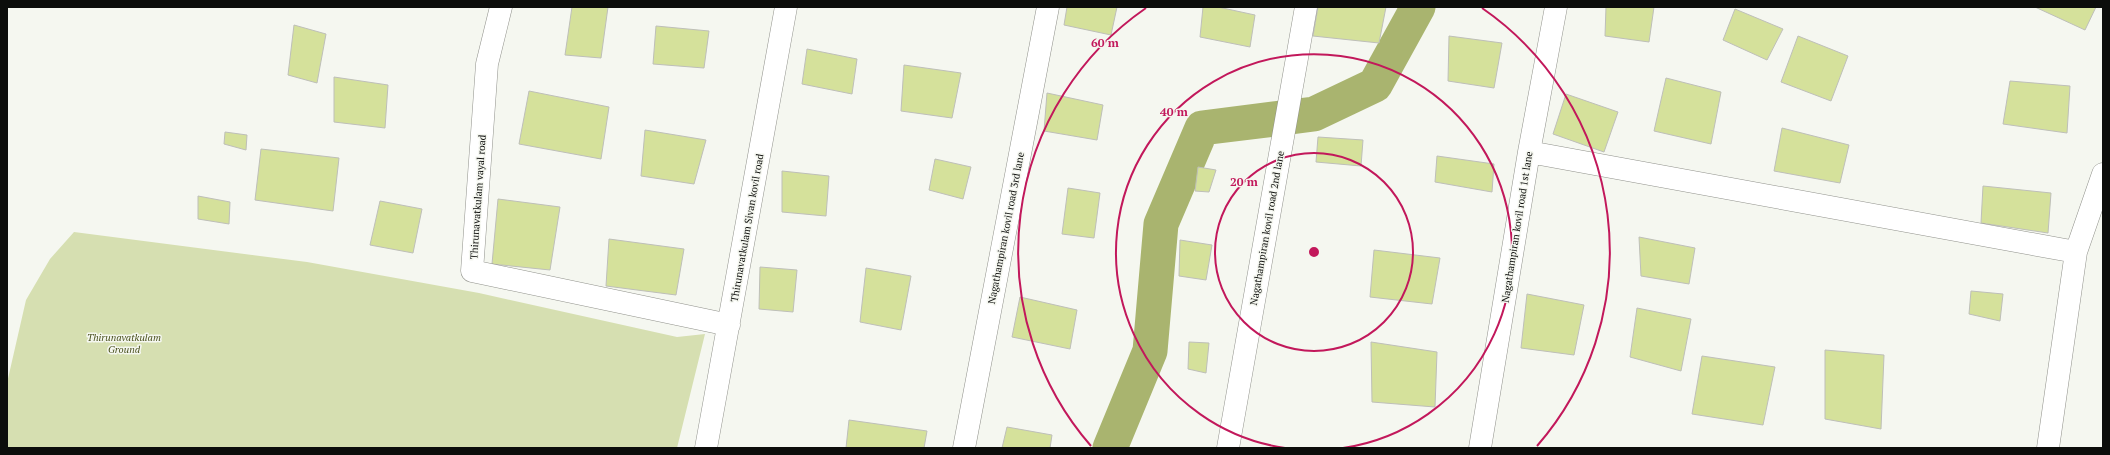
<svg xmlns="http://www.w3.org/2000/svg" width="2110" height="455" font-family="'PT Serif',serif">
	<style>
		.green { fill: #d6dfb1 }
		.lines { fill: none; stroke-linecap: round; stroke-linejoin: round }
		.canal { stroke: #a9b46f; stroke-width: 35 }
		.building { fill: #d5e19b; stroke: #bebfb9 }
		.minor-casing { stroke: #91928c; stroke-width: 23 }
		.minor { stroke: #fff; stroke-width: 22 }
		.ring { fill: none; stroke: #c2185b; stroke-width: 2 }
		.labels { text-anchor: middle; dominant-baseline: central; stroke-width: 3; stroke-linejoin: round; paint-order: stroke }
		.street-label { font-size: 10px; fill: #0c0d0b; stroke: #f5f7f0 }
		.park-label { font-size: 10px; font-style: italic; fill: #49501d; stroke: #f5f7f0 }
		.centre { fill: #c2185b; stroke: #f5f7f0; stroke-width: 2 }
		.ring-label { font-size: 12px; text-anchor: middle; font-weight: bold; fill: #c2185b; stroke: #f5f7f0; stroke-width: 3; stroke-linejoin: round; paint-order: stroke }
	</style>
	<rect width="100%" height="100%" fill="#f5f7f0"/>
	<path class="green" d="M74,232L307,262L479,293L677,337L705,334L677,448H7V383L26,300L50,259Z"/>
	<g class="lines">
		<path class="canal" d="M1110,448L1150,351L1161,224L1202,128L1314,114L1375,85L1418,7"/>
	</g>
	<path class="building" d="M572,7H608L601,58L565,55Z
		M1067,7H1117L1111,35L1064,25Z
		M1203,7H1218L1255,15L1250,47L1200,37Z
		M1318,7H1386L1379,43L1313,36Z
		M1606,7H1654L1649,42L1605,36Z
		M2035,7H2096L2085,30Z
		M1735,9L1783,29L1767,60L1723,40Z
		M294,25L326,34L317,83L288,75Z
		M656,26L709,31L704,68L653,64Z
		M1449,36L1502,43L1494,88L1448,81Z
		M1798,36L1848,56L1831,101L1781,82Z
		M807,49L857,59L852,94L802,84Z
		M904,65L961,73L952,118L901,111Z
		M334,77L388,85L385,128L334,122Z
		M1666,78L1721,92L1711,144L1654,131Z
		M2010,81L2070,86L2067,133L2003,124Z
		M529,91L609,107L601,159L519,144Z
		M1047,93L1103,105L1097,140L1044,131Z
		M1566,94L1618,112L1604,152L1553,134Z
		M1782,128L1849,145L1840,183L1774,171Z
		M645,130L706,140L694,184L641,176Z
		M225,132L247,135L246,150L224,144Z
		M1318,137L1363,140L1361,166L1316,162Z
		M261,149L339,158L333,211L255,200Z
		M1437,156L1494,164L1492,192L1435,182Z
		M935,159L971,167L963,199L929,190Z
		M1198,167L1216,170L1209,192L1195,191Z
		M782,171L829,176L826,216L782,212Z
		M1983,186L2051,193L2048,233L1981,223Z
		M1068,188L1100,193L1094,238L1062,234Z
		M198,196L230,202L229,224L198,219Z
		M498,199L560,207L550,270L492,264Z
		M380,201L422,209L413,253L370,245Z
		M1639,237L1695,248L1689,284L1641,276Z
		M609,239L684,249L676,295L606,286Z
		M1180,240L1212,245L1206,280L1179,276Z
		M1374,250L1440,258L1432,304L1370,297Z
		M760,267L797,270L793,312L759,309Z
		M866,268L911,276L901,330L860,322Z
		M1971,291L2003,294L2000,321L1969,314Z
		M1527,294L1584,305L1574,355L1521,348Z
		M1020,297L1077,310L1070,349L1012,337Z
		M1637,308L1691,319L1681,371L1630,357Z
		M1189,342L1209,343L1206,373L1188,369Z
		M1371,342L1437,352L1435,407L1372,402Z
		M1825,350L1884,355L1881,429L1825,419Z
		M1702,356L1775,367L1763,425L1692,414Z
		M849,420L927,431L924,448H846Z
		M1007,427L1052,435L1050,448H1002Z"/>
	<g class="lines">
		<defs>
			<path id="minor" d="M501,7L487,64L472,271L729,325
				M1529,152L2076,252
				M706,448L786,7
				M964,448L1048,7
				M1228,448L1306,7
				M1480,448L1529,152L1556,7
				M2048,448L2076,252L2103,174"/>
		</defs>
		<use href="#minor" class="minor-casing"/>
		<use href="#minor" class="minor"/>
	</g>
	<g class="ring">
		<circle cx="1314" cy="252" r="99"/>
		<path d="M1285 448A198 198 0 1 1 1343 448"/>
		<path d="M1091 446A296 296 0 0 1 1146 8M1482 8A296 296 0 0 1 1537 446"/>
	</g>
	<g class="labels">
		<g class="street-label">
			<text transform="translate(478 197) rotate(-86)">Thirunavatkulam vayal road</text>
			<text transform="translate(1517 227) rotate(-81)">Nagathampiran kovil road 1st lane</text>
			<text transform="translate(747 228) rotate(-80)">Thirunavatkulam Sivan kovil road</text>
			<text transform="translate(1006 228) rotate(-79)">Nagathampiran kovil road 3rd lane</text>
			<text transform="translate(1267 228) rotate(-80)">Nagathampiran kovil road 2nd lane</text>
		</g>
		<g class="park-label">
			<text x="124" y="337">Thirunavatkulam<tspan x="124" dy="12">Ground</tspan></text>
		</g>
	</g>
	<circle cx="1314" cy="252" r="6" class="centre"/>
	<g class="ring-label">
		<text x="1105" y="47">60 m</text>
		<text x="1174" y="116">40 m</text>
		<text x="1244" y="186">20 m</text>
	</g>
	<rect width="2110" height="455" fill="none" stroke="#0c0d0b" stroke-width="16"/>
</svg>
